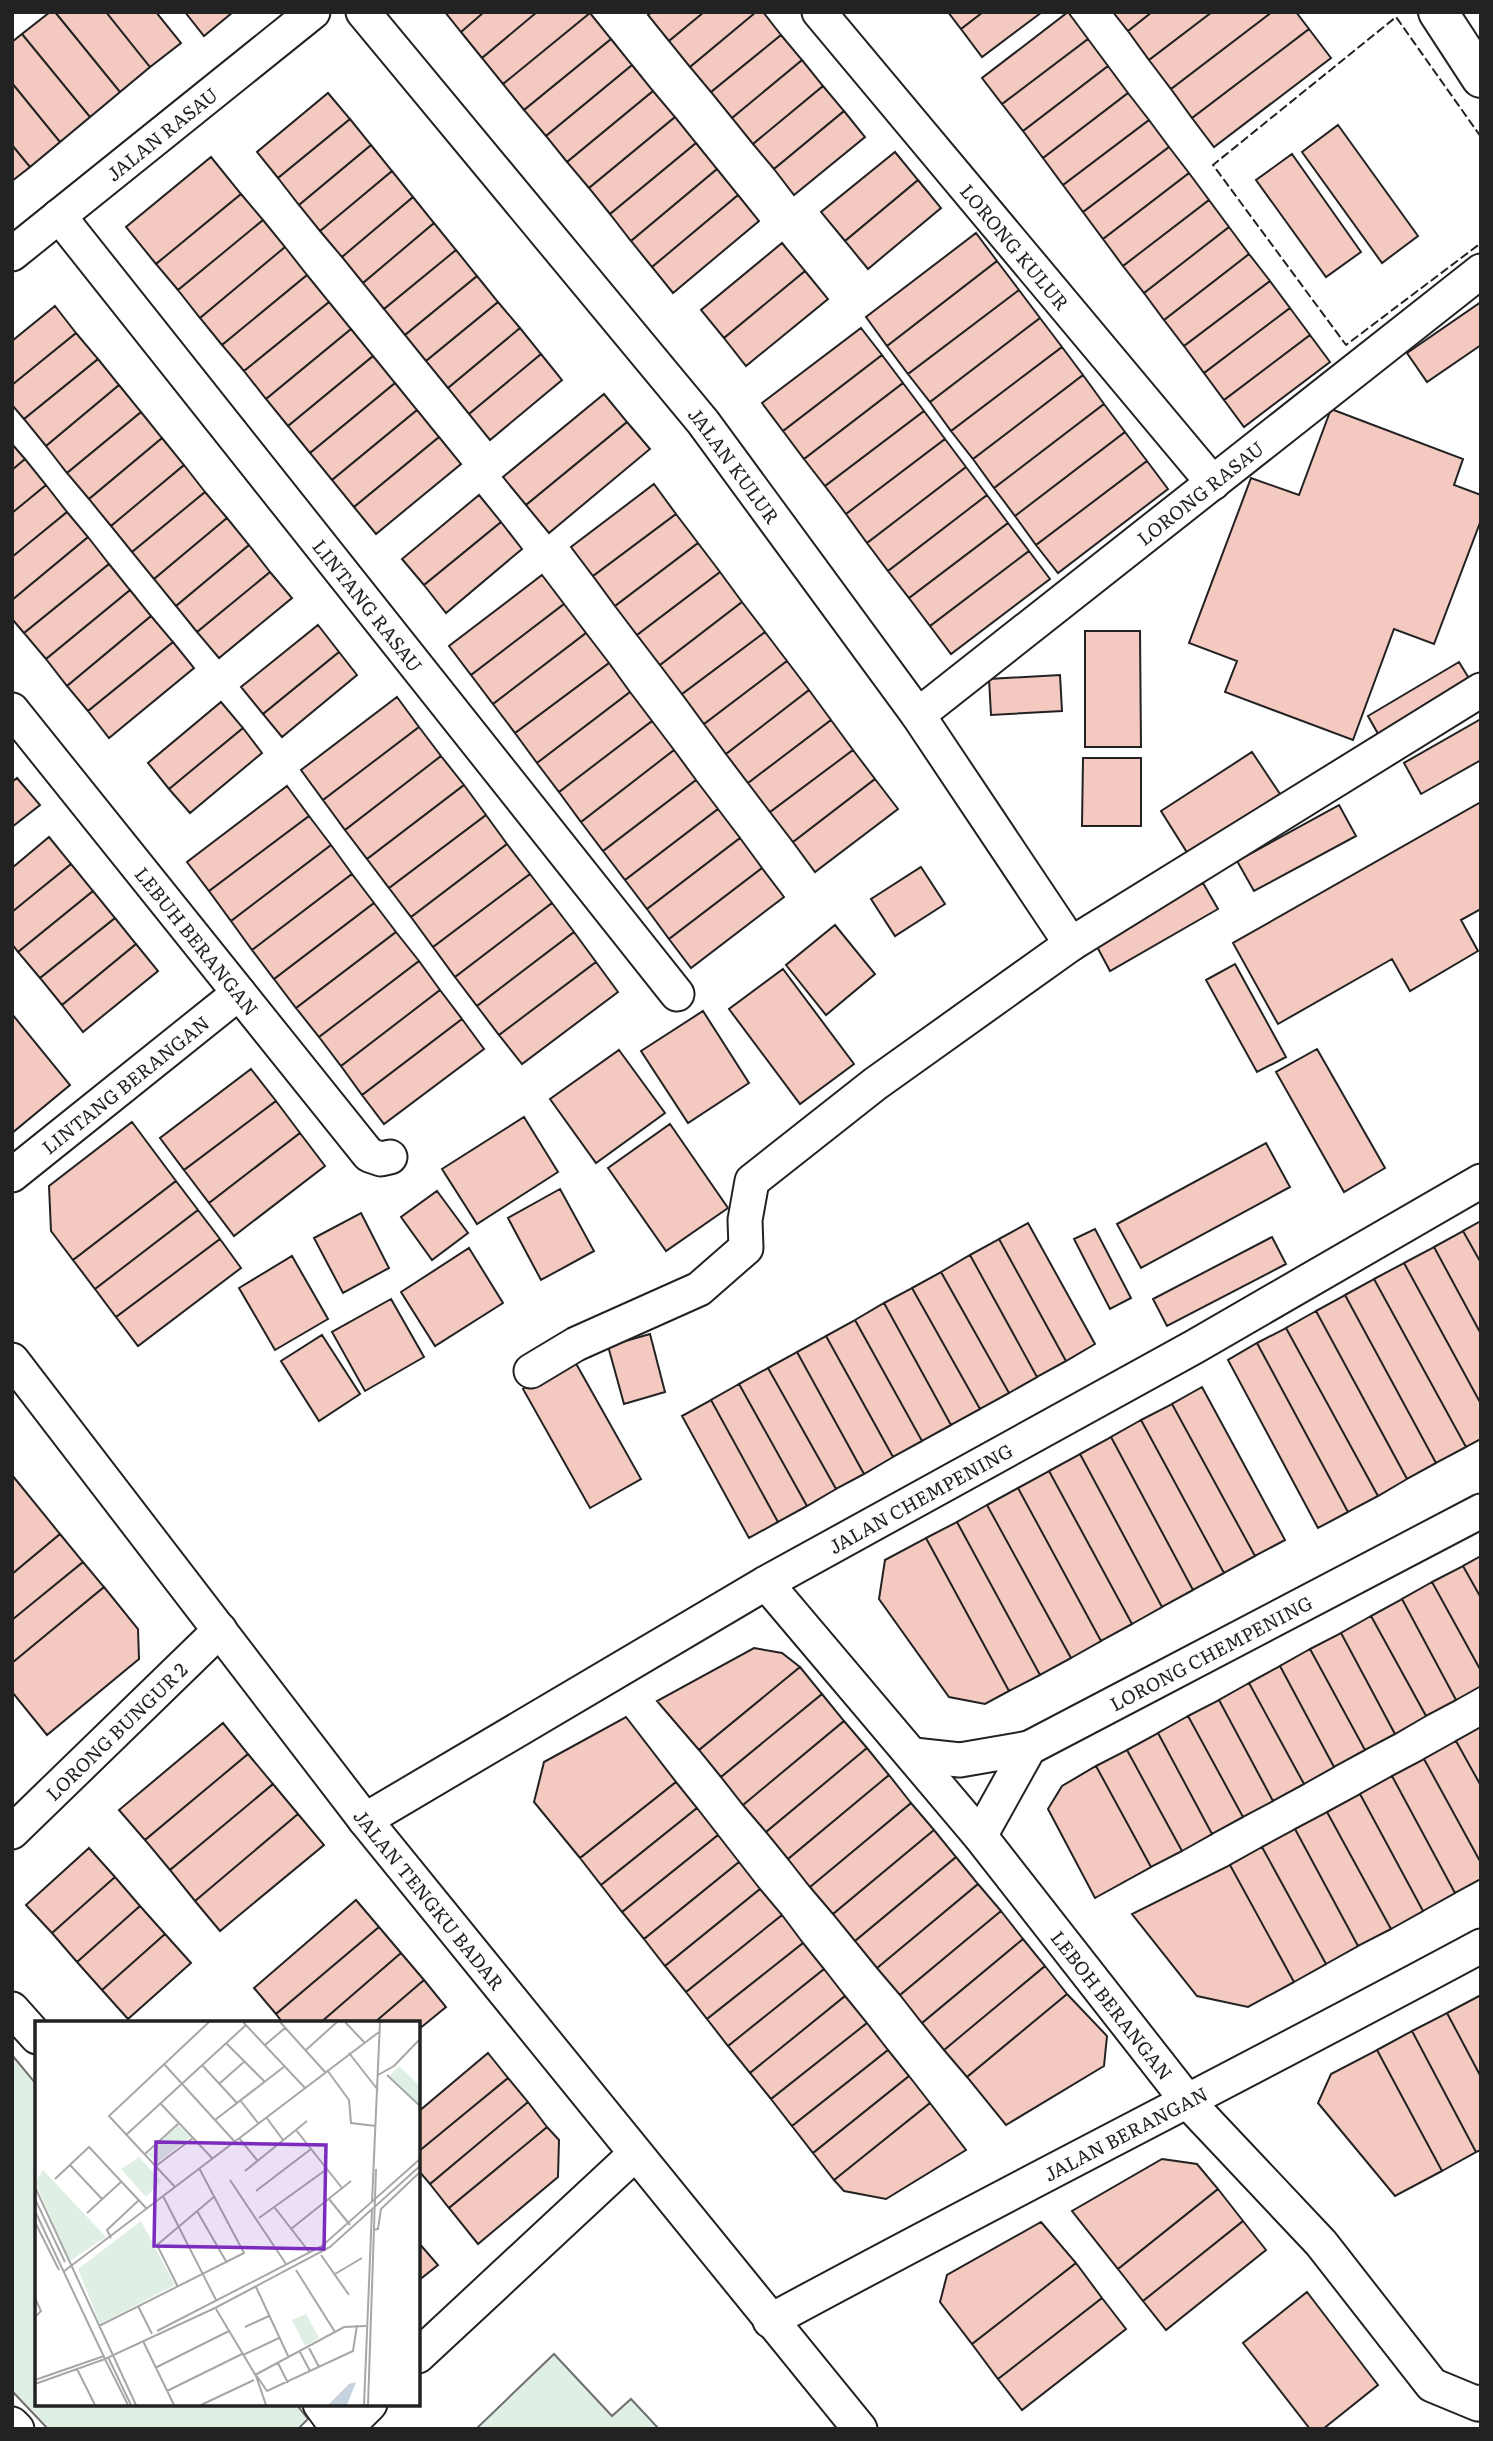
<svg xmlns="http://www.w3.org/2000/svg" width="1493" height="2441" font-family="Literata,serif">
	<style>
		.green { fill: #e0efe3; stroke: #6f6f6f; stroke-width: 2 }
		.building { fill: #f3c9c0; stroke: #222; stroke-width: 2 }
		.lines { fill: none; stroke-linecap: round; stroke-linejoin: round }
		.minor-casing { stroke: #222; stroke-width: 37 }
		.secondary-casing { stroke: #222; stroke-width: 42 }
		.minor { stroke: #fff; stroke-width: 33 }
		.secondary { stroke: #fff; stroke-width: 38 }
		.fence { stroke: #222; stroke-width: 2; stroke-dasharray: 9 3.5; stroke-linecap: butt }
		.labels { text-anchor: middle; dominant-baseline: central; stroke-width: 5; stroke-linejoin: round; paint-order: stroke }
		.street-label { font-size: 19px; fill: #222; stroke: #fff }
		.inset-road { fill: none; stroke: #a7a7a7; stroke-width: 2 }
		.view { fill: #7b2cbf; fill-opacity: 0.15; stroke: #7b2cbf; stroke-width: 3.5 }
		.inset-edge { fill: none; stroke: #222; stroke-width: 3.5 }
	</style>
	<rect width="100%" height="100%" fill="#fff"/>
	<path class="green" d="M12,2055L37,2085V2404H296L308,2419L298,2429H48L12,2391Z
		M554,2354L612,2416L631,2399L659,2429H476Z"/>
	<path class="building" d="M50,12H55L120,92L90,117L22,34Z
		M55,12H106L150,67L120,92Z
		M106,12H156L181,43L150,67Z
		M185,12H233L204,36Z
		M445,12H484L461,32Z
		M484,12H537L482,58L461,32Z
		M537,12L590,13L503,84L482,58Z
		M652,12H704L669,41L648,15Z
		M704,12H756L690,67L669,41Z
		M756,12H763L781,35L711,92L690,67Z
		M948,12H983L961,29Z
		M983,12H1042L982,57L961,29Z
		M1068,12L1088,39L1002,104L982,78Z
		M1113,12H1152L1128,31Z
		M1152,12H1212L1149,60L1128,31Z
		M1212,12H1272L1171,89L1149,60Z
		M1272,12H1296L1309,29L1192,118L1171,89Z
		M590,13L611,39L524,110L503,84Z
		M1309,29L1331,58L1214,147L1192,118Z
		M22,34L90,117L60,142L12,83V42Z
		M781,35L802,60L732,118L711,92Z
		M611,39L632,65L546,136L524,110Z
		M1088,39L1108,66L1023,131L1002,104Z
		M802,60L823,86L753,144L732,118Z
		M632,65L653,91L567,162L546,136Z
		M1108,66L1128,93L1043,158L1023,131Z
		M12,83L60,142L30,167L12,145Z
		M823,86L844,111L774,169L753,144Z
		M653,91L675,117L589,188L567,162Z
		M328,93L350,119L278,178L257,152Z
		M1128,93L1149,120L1063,185L1043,158Z
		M844,111L865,137L794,195L774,169Z
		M675,117L696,143L610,214L589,188Z
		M350,119L371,145L299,205L278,178Z
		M1149,120L1169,147L1083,212L1063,185Z
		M1338,125L1418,236L1382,263L1302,152Z
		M696,143L717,169L631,241L610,214Z
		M12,145L30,167L12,181Z
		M371,145L392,171L320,231L299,205Z
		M1169,147L1189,173L1103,239L1083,212Z
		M895,152L918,180L845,241L821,212Z
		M1292,154L1361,252L1326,277L1256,180Z
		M211,157L241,194L156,264L126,227Z
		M717,169L738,195L652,267L631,241Z
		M392,171L413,197L342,257L320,231Z
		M1189,173L1209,200L1123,266L1103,239Z
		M918,180L941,208L868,269L845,241Z
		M241,194L263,220L178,290L156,264Z
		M738,195L759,221L673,293L652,267Z
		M413,197L434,223L363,283L342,257Z
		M1209,200L1229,227L1144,293L1123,266Z
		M263,220L285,247L200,318L178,290Z
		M434,223L456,250L384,309L363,283Z
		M1229,227L1249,254L1164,320L1144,293Z
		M976,233L997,261L887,346L866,317Z
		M782,243L805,271L724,338L701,310Z
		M285,247L307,275L222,345L200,318Z
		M456,250L477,276L405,335L384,309Z
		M1249,254L1270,281L1184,346L1164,320Z
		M997,261L1019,290L908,374L887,346Z
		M805,271L828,299L746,366L724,338Z
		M307,275L329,302L244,371L222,345Z
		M477,276L498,302L426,361L405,335Z
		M1270,281L1290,308L1204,373L1184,346Z
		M1019,290L1040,318L930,402L908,374Z
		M329,302L351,329L266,399L244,371Z
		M498,302L520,328L448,388L426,361Z
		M1481,302V345L1427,382L1407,353Z
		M55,306L76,333L12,385V341Z
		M1290,308L1310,335L1224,400L1204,373Z
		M1040,318L1062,347L951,431L930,402Z
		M520,328L541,354L469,414L448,388Z
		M861,328L882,355L783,431L762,403Z
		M351,329L373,356L288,426L266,399Z
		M76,333L98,359L24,419L12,405V385Z
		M1310,335L1330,362L1244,427L1224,400Z
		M1062,347L1083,375L973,459L951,431Z
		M541,354L562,380L490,440L469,414Z
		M882,355L903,383L804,459L783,431Z
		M373,356L395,383L310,453L288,426Z
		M98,359L119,385L46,446L24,419Z
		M1083,375L1104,404L994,488L973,459Z
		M395,383L417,410L332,480L310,453Z
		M903,383L924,411L825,486L804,459Z
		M119,385L141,412L67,473L46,446Z
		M604,394L627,422L526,505L503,477Z
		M1104,404L1125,432L1015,516L994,488Z
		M1331,409L1463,459L1454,485L1481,495V520L1434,644L1394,629L1353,740L1225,692L1237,661L1189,643L1251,478L1299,495Z
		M417,410L439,437L354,507L332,480Z
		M924,411L945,439L846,514L825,486Z
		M141,412L162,438L89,499L67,473Z
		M627,422L650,449L549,533L526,505Z
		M1125,432L1147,461L1036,545L1015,516Z
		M439,437L461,464L376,534L354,507Z
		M162,438L184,465L111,526L89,499Z
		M945,439L966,467L867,543L846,514Z
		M12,444L25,459L12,470Z
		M25,459L46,485L12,513V470Z
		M1147,461L1168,489L1058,573L1036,545Z
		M184,465L205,492L132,552L111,526Z
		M966,467L987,495L888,571L867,543Z
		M654,484L676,514L593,576L571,547Z
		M46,485L67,512L12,557V513Z
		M205,492L227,518L154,579L132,552Z
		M479,495L501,522L424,585L402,559Z
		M987,495L1008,523L909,598L888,571Z
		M67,512L88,537L12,600V557Z
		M676,514L698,543L615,606L593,576Z
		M227,518L249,545L176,606L154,579Z
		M501,522L522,549L446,613L424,585Z
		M1008,523L1029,551L930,626L909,598Z
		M88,537L109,564L24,633L12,619V600Z
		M698,543L720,572L637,635L615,606Z
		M249,545L270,572L197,632L176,606Z
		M1029,551L1050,579L951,654L930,626Z
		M109,564L130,590L46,659L24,633Z
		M270,572L292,598L219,658L197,632Z
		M720,572L742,602L660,665L637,635Z
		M542,575L564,604L471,675L449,646Z
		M130,590L151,616L67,686L46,659Z
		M742,602L765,632L682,694L660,665Z
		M564,604L586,633L493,704L471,675Z
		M151,616L173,642L88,711L67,686Z
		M318,625L339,652L263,714L241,687Z
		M1085,631H1140L1141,747H1085Z
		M765,632L787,661L704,724L682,694Z
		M586,633L609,663L515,733L493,704Z
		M173,642L194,668L109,738L88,711Z
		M339,652L357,675L282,737L263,714Z
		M787,661L809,690L726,754L704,724Z
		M1459,662L1473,685L1381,739L1368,716Z
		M609,663L630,692L537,763L515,733Z
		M1060,675L1062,711L991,715L989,679Z
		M809,690L831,720L748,783L726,754Z
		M630,692L652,721L559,792L537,763Z
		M397,697L419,727L323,800L301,770Z
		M221,702L243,728L169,789L148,763Z
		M1481,719V760L1421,794L1404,763Z
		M831,720L853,750L770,812L748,783Z
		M652,721L674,750L581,822L559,792Z
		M419,727L441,756L345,830L323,800Z
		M243,728L262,753L190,813L169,789Z
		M674,750L696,780L603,851L581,822Z
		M853,750L875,779L793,842L770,812Z
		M1252,752L1280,794L1188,854L1161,811Z
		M441,756L464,785L367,859L345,830Z
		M1083,758H1141V826H1082Z
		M17,778L40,805L12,827V782Z
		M875,779L898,809L815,872L793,842Z
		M696,780L718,809L625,880L603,851Z
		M464,785L486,815L389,888L367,859Z
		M287,786L309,816L209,891L187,862Z
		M1481,802V909L1461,920L1478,951L1410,991L1392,959L1278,1024L1233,943Z
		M1339,805L1356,836L1254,891L1237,861Z
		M718,809L740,838L647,909L625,880Z
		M486,815L507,844L411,917L389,888Z
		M309,816L331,845L231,921L209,891Z
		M49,837L71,864L12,912V868Z
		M740,838L762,868L669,939L647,909Z
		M507,844L530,874L433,947L411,917Z
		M331,845L352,874L252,950L231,921Z
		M71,864L93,891L18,952L12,944V912Z
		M921,867L945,904L895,936L871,899Z
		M762,868L784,897L691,968L669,939Z
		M352,874L374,903L274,979L252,950Z
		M530,874L552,903L455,977L433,947Z
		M1203,883L1218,909L1110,971L1095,943Z
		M93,891L115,918L40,978L18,952Z
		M374,903L396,932L296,1008L274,979Z
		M552,903L574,932L477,1006L455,977Z
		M115,918L136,944L62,1005L40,978Z
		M835,925L875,974L826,1015L786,965Z
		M396,932L419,961L319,1037L296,1008Z
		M574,932L596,962L499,1035L477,1006Z
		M136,944L158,971L83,1032L62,1005Z
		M419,961L440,990L341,1066L319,1037Z
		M596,962L618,992L522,1064L499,1035Z
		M1235,964L1286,1057L1257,1072L1206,980Z
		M783,969L854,1064L800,1104L729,1009Z
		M440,990L462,1019L362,1095L341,1066Z
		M703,1011L749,1083L688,1123L641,1051Z
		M12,1014L70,1085L12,1133Z
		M462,1019L484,1049L384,1124L362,1095Z
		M1317,1049L1385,1168L1344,1192L1276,1072Z
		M619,1050L665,1113L596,1163L550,1099Z
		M251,1069L276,1101L184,1170L160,1138Z
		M276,1101L300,1133L209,1203L184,1170Z
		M524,1117L558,1172L477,1224L442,1169Z
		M132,1122L176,1181L73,1260L51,1231L49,1186Z
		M670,1124L728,1208L666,1251L608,1168Z
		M300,1133L325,1166L234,1236L209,1203Z
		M1266,1143L1290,1187L1141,1268L1117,1224Z
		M176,1181L198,1210L95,1289L73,1260Z
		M560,1189L594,1251L541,1280L508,1218Z
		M437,1191L468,1233L432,1260L401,1217Z
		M198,1210L220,1239L116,1317L95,1289Z
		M361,1213L389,1268L343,1293L314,1238Z
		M1481,1221V1263L1463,1231Z
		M1028,1223L1095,1344L1066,1361L999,1239Z
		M1095,1229L1131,1298L1110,1309L1074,1239Z
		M1463,1231L1481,1263V1334L1434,1247Z
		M1272,1237L1286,1264L1167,1326L1153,1299Z
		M220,1239L241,1268L138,1346L116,1317Z
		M999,1239L1066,1361L1037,1377L970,1255Z
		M1434,1247L1481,1334V1404L1404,1263Z
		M469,1248L503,1303L435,1346L401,1292Z
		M970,1255L1037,1377L1009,1393L941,1272Z
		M292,1256L328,1319L275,1350L239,1288Z
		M1404,1263L1481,1404V1439L1466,1447L1374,1279Z
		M941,1272L1009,1393L980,1409L912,1288Z
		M1374,1279L1466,1447L1436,1463L1345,1295Z
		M912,1288L980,1409L951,1425L884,1303Z
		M1345,1295L1436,1463L1407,1479L1316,1311Z
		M391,1299L424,1357L365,1391L332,1332Z
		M884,1303L951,1425L922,1441L855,1320Z
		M1316,1311L1407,1479L1378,1496L1286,1328Z
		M855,1320L922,1441L893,1457L826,1336Z
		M1286,1328L1378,1496L1348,1512L1257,1343Z
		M650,1334L665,1392L624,1404L608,1346Z
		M322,1335L360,1394L319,1421L281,1361Z
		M826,1336L893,1457L864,1474L797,1352Z
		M1257,1343L1348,1512L1318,1528L1228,1360Z
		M797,1352L864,1474L836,1489L768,1368Z
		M574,1360L641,1479L590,1508L523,1389Z
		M768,1368L836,1489L807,1506L739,1384Z
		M739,1384L807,1506L778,1522L711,1400Z
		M1202,1387L1285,1540L1255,1556L1172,1404Z
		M711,1400L778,1522L749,1538L682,1416Z
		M1172,1404L1255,1556L1224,1573L1141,1420Z
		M1141,1420L1224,1573L1193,1590L1111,1437Z
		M1111,1437L1193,1590L1162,1607L1080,1454Z
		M1080,1454L1162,1607L1132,1624L1049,1471Z
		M1049,1471L1132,1624L1101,1641L1018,1488Z
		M12,1475L60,1534L12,1574Z
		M1018,1488L1101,1641L1071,1658L987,1505Z
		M987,1505L1071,1658L1040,1675L957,1522Z
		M957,1522L1040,1675L1009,1691L926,1538Z
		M60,1534L83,1562L12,1620V1574Z
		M926,1538L1009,1691L985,1704L949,1697L879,1599L885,1560Z
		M1481,1556V1598L1463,1566Z
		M83,1562L104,1587L12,1663V1620Z
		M1463,1566L1481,1598V1671L1432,1582Z
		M1432,1582L1481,1671V1686L1456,1700L1402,1599Z
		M104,1587L138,1629L139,1659L47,1735L12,1692V1663Z
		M1402,1599L1456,1700L1426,1716L1371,1616Z
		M1371,1616L1426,1716L1395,1734L1341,1633Z
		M1341,1633L1395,1734L1365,1750L1310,1649Z
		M754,1648L782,1653L800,1667L699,1750L657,1701Z
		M1310,1649L1365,1750L1334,1767L1280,1666Z
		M1280,1666L1334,1767L1304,1784L1249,1683Z
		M800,1667L822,1694L721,1777L699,1750Z
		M1249,1683L1304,1784L1273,1801L1219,1700Z
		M822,1694L844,1721L743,1805L721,1777Z
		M1219,1700L1273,1801L1243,1817L1188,1716Z
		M1188,1716L1243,1817L1212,1834L1158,1733Z
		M626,1717L676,1782L580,1858L534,1802L544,1762Z
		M844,1721L867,1748L766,1832L743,1805Z
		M223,1723L248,1754L145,1840L119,1810Z
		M1481,1727V1786L1456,1741Z
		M1158,1733L1212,1834L1182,1851L1127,1750Z
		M1456,1741L1481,1786V1863L1424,1759Z
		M867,1748L889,1775L788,1859L766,1832Z
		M1127,1750L1182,1851L1151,1867L1096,1766Z
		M248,1754L273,1784L170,1870L145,1840Z
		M1424,1759L1481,1863V1879L1455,1893L1392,1776Z
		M1096,1766L1151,1867L1095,1898L1048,1809L1062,1786Z
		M889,1775L911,1803L810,1887L788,1859Z
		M1392,1776L1455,1893L1423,1911L1360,1794Z
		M676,1782L697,1808L601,1885L580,1858Z
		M273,1784L298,1814L195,1901L170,1870Z
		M1360,1794L1423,1911L1391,1929L1327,1812Z
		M911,1803L934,1830L833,1914L810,1887Z
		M697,1808L718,1835L622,1912L601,1885Z
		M1327,1812L1391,1929L1358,1946L1295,1829Z
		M298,1814L324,1845L220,1931L195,1901Z
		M1295,1829L1358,1946L1326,1964L1262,1847Z
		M934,1830L956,1857L855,1941L833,1914Z
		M718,1835L739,1862L644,1939L622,1912Z
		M1262,1847L1326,1964L1294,1982L1230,1865Z
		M89,1848L115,1877L52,1933L26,1905Z
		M956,1857L978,1884L877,1968L855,1941Z
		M739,1862L760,1889L665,1966L644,1939Z
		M1230,1865L1294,1982L1248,2007L1197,1996L1132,1914Z
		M115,1877L140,1906L77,1962L52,1933Z
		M978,1884L1001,1911L900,1995L877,1968Z
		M760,1889L782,1915L686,1992L665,1966Z
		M356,1900L379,1927L276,2014L254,1988Z
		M140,1906L165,1934L102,1990L77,1962Z
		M1001,1911L1023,1939L922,2023L900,1995Z
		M782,1915L803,1943L707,2019L686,1992Z
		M379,1927L401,1953L320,2023H283L276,2014Z
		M165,1934L191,1963L128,2019L102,1990Z
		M1023,1939L1045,1966L944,2050L922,2023Z
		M803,1943L824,1969L728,2046L707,2019Z
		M401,1953L424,1980L374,2023H320Z
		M1045,1966L1067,1994L967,2077L944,2050Z
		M824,1969L845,1996L750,2073L728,2046Z
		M424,1980L446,2007L418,2030V2023H374Z
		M1067,1994L1107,2036L1104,2066L1006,2125L967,2077Z
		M1481,1995V2077L1447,2013Z
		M845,1996L867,2023L771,2099L750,2073Z
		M1447,2013L1481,2077V2150L1476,2152L1412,2031Z
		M867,2023L888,2050L792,2126L771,2099Z
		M1412,2031L1476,2152L1442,2171L1377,2050Z
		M888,2050L909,2076L813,2153L792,2126Z
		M1377,2050L1442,2171L1395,2196L1318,2103L1331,2074Z
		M488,2053L508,2078L418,2152V2112Z
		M909,2076L930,2103L834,2180L813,2153Z
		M508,2078L528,2102L430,2184L418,2170V2152Z
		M528,2102L547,2127L449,2208L430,2184Z
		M930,2103L966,2150L886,2199L844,2191L834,2180Z
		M547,2127L559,2140L558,2177L478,2244L449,2208Z
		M1162,2159L1197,2164L1218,2189L1118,2269L1072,2211Z
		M1218,2189L1243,2221L1143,2301L1118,2269Z
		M1243,2221L1266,2250L1166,2330L1143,2301Z
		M1041,2222L1076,2263L972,2344L940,2302L947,2275Z
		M418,2242L438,2265L418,2281Z
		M1076,2263L1102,2298L998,2379L972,2344Z
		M1307,2292L1378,2385L1323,2429H1310L1243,2343Z
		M1102,2298L1126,2329L1022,2410L998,2379Z"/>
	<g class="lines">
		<defs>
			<g id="minor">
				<path id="s1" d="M363,12L703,422L918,715L1071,944"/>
				<path id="s2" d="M819,12L1213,483"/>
				<path id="s3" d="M59,216L677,994"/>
				<path id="s4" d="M12,254L313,12"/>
				<path id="s5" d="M12,710L369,1155L381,1159L390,1157"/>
				<path id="s6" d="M918,715L1481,271"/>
				<path id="s7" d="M12,1175L239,993"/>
				<path id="s8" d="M12,1360L365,1820L860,2429"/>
				<path d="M531,1371L576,1344L699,1289L746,1248L745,1220L752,1181L875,1084L1071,944L1481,690"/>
				<path id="s9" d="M766,1583L980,1836L1189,2103L1321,2243L1432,2385L1478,2404L1481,2402"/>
				<path d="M914,1755L960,1760L1029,1748"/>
				<path id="s10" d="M365,1820L766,1583L1194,1347L1481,1181"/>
				<path id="s11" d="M12,1832L220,1630"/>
				<path id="s12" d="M980,1836L1029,1748L1481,1511"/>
				<path d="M12,2009L37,2037"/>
				<path id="s13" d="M770,2321C1006,2193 1245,2073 1481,1946"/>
				<path d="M418,2356L635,2154"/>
				<path d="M320,2404L338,2429"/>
				<path d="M12,2424L17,2429"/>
				<path d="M345,2429L370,2404"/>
			</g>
			<path id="secondary" d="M1438,12L1481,78"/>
		</defs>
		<use href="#minor" class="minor-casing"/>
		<use href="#secondary" class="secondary-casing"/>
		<use href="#minor" class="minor"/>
		<use href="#secondary" class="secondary"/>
		<path class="fence" d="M1481,137L1396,17L1213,165L1346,345L1481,243"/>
	</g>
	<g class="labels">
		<g class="street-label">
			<text stroke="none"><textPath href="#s4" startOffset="192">JALAN RASAU</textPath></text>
			<text stroke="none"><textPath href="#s2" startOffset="306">LORONG KULUR</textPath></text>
			<text stroke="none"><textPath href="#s1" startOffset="586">JALAN KULUR</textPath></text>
			<text stroke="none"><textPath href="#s6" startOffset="359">LORONG RASAU</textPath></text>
			<text stroke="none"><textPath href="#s3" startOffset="497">LINTANG RASAU</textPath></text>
			<text stroke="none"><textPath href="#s5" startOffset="296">LEBUH BERANGAN</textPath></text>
			<text stroke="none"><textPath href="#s7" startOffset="145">LINTANG BERANGAN</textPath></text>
			<text stroke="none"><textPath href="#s10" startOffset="642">JALAN CHEMPENING</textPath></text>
			<text stroke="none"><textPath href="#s12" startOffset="306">LORONG CHEMPENING</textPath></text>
			<text stroke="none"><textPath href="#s11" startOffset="145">LORONG BUNGUR 2</textPath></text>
			<text stroke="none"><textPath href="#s8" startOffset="682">JALAN TENGKU BADAR</textPath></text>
			<text stroke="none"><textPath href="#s9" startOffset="546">LEBOH BERANGAN</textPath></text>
			<text stroke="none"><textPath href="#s13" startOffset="402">JALAN BERANGAN</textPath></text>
		</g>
	</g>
	<g transform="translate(35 2021)">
		<rect width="385" height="385" fill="#fff"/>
		<path d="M364,45L385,65V84L354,55ZM143,104L155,116L122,142L113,133ZM104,136L126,160L111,176L86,148ZM8,149L71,216L35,240L0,161ZM106,200L140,264L65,303L43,248ZM271,293L284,317L270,325L257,299Z" fill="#e0efe3"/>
		<path d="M321,361L312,384H293L314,363Z" fill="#c7d3dd"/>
		<path class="inset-road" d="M208,1L270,67M245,1L290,51M310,1L329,21M191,22L229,60M230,24L250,7M271,29L302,1M314,32L343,69M129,43L200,121M167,44L202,82M292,49L314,79L316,102L341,105M343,54L359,45L385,18M352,54L385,85M185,62L210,40M205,79L223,102M125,82L177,137M231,96L248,119M180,99L250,45M261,109L307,167M91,114L211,4M204,117L222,139M110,133L144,102M35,144L67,178M121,145L158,117M210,150L272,100M20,158L54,126L112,188M195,159L251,243M0,166L101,384M140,166L74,95L174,1M221,170L276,128M128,175L181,279M0,178L30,241M294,178L315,204M337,181L345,1M240,187L275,232M0,190L70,338L180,287L295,226L385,145M162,190L192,242M52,192L87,160M224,197L292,148M0,201L24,249M256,208L316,160M339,209L343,208L346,188L385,151M76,217L72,209L104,179M286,234L314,274M261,249L300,311M28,251L344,11M300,253L327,237M143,266L122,224L180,175M221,266L254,337M0,277L6,290L0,296M103,285L117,313M181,288L221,355L231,384M64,305L209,232L164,147M210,306L234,295M122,310L287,225L385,138M108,320L139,384M274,327L284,346M265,331L275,350M208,334L244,317M73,336L96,384M243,342L253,362M120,347L194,310M42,348L60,384M220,354L309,306L331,305M221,354L232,370L318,330L322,304M0,359L69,335M0,363L70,338L93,384M132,370L207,333M166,384L219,359M329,384L337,189M333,384L341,148"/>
		<path class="view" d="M121,121L291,124L289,228L119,225Z"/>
		<rect width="385" height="385" class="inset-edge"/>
	</g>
	<rect width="1493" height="2441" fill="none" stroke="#222222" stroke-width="28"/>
</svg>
